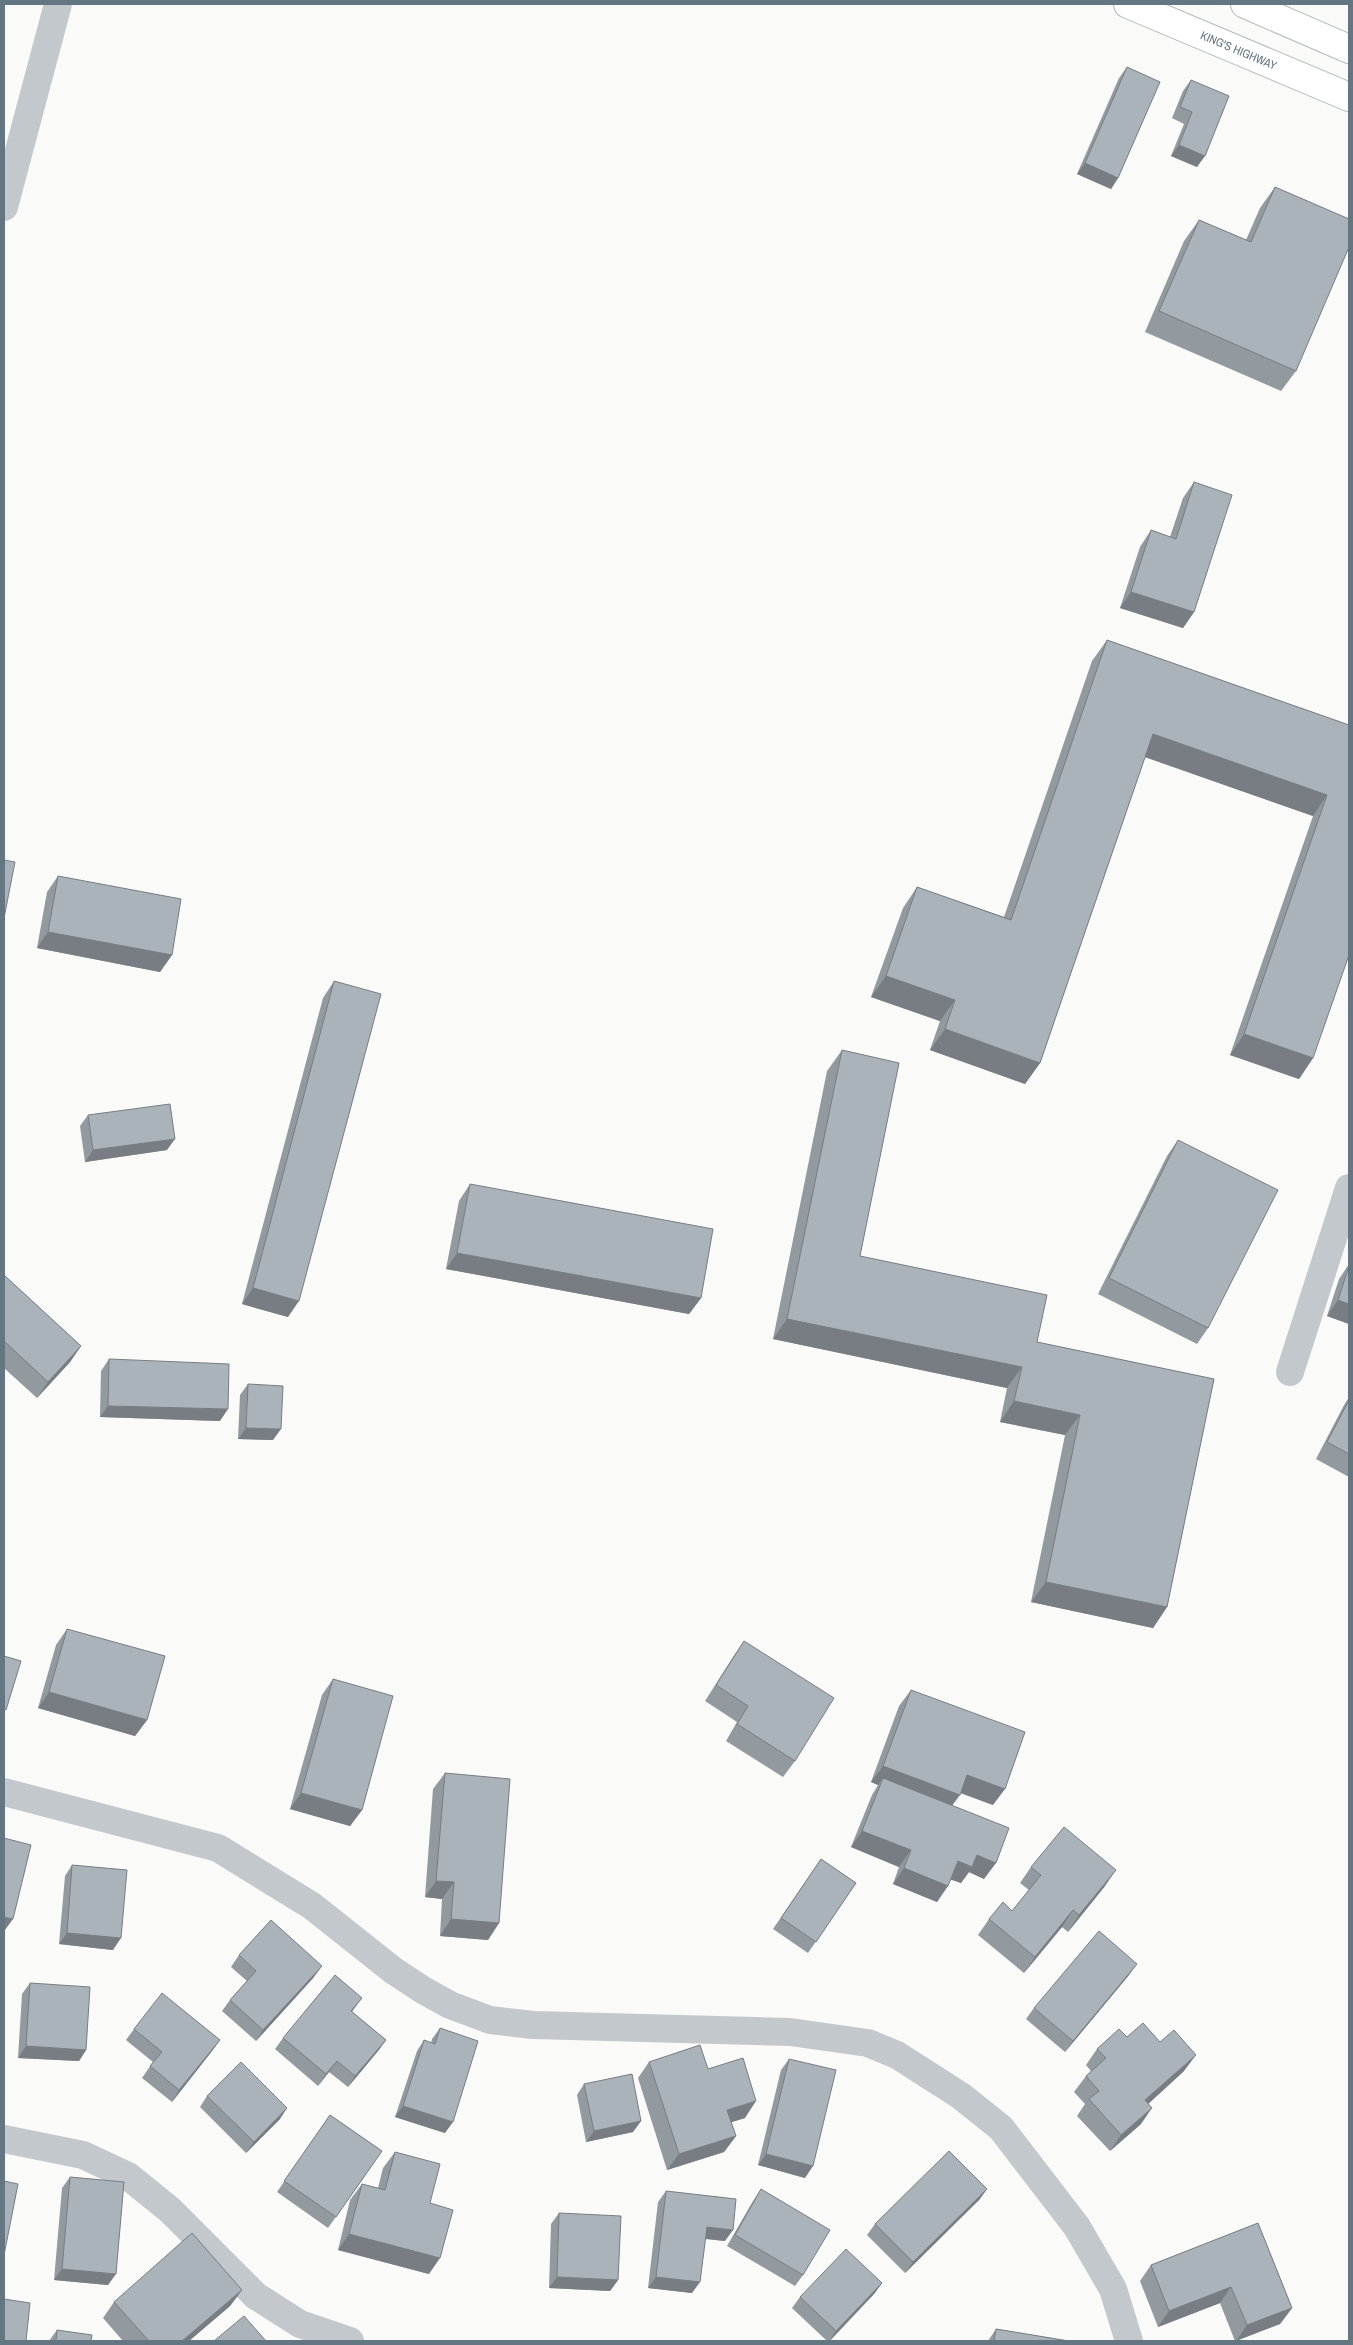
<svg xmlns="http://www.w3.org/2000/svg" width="1353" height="2345" font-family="'Archivo Narrow',sans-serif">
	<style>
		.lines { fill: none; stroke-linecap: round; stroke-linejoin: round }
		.highway-casing { stroke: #b4b9bd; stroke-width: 30 }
		.minor { stroke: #c3c8cc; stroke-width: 28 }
		.highway { stroke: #fff; stroke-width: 28 }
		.wall { fill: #929a9f }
		.shaded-wall { fill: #777d82 }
		.building { fill: #aab3b9; stroke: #777d82 }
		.labels { text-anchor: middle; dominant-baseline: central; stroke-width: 5; stroke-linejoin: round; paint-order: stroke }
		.street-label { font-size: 12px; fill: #657683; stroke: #fff }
	</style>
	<rect width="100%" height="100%" fill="#fafaf8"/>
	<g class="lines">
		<defs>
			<g id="highway">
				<path id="s1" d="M1128,4L1349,97"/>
				<path d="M1245,4L1349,49"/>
			</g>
		</defs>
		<use href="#highway" class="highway-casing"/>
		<path class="minor" d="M4,207L58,4
			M1290,1372L1349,1188
			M4,1792L218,1848L312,1906L394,1971L423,1990L450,2005L490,2020L533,2025L790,2032L868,2043L897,2055L961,2096L1001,2128L1077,2227L1113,2289L1129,2341
			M4,2139L83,2155L128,2176L170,2210L256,2296L300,2324L350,2341"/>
		<use href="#highway" class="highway"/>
	</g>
	<path class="wall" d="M1127,67L1118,178L1111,189L1077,174L1119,78Z
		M1191,80L1197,167L1171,156L1184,124L1172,118L1183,91Z
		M1275,187L1296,371L1281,391L1145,332L1184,241L1199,220L1246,240L1260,208Z
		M1194,482V612L1183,628L1120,608L1140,547L1151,530L1170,537L1183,498Z
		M1107,640L1349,725L1313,1058L1299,1079L1230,1055L1313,816L1145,757L1040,1063L1025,1084L930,1050L940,1021L871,997L903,908L917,887L1004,917L1092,661Z
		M58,876L172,955L160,972L37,948L47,892Z
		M334,981L288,1317L242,1304L323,998Z
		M842,1050L860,1256L1037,1342L1214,1379L1167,1607L1153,1628L1031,1602L1065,1435L1000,1422L1007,1388L773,1339L827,1071Z
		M88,1115L167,1150L85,1162L80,1126Z
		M1178,1140L1208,1328L1197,1344L1098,1294L1167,1156Z
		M470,1184L701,1298L689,1314L446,1269L459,1201Z
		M1349,1264V1324L1327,1316L1339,1279Z
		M4,1275L81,1346L70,1362L37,1398L4,1368Z
		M109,1359L220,1421L100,1417L101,1371Z
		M248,1384L273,1440L238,1439L240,1395Z
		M1349,1397V1477L1316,1459L1343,1407Z
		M67,1629L147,1720L135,1736L38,1708L56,1645Z
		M744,1641L795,1761L783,1777L726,1741L737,1722L705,1701L733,1657Z
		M333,1679L362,1810L350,1826L290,1809L322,1695Z
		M911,1690L993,1805L960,1793L952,1805L984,1879L969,1872L961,1883L951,1879L937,1902L893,1884L899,1867L851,1847L872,1795L878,1785L871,1782L899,1706Z
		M445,1773L499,1923L488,1940L440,1936L442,1899L425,1897L433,1789Z
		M821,1859L856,1883L808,1953L773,1929Z
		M72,1865L113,1950L59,1944L65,1876Z
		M1031,1867L1105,1886L1068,1932L1062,1927L1024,1973L978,1935L989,1919L1012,1911L1029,1890L1020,1883Z
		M239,1955L314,1977L256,2041L222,2011L230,2000L247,1981L231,1967Z
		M1129,1975L1065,2052L1026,2019L1034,2008Z
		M30,1983L86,2050L79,2061L18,2058L22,1994Z
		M362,1998L352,2012L386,2040L378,2051L348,2087L329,2072L318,2086L275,2049L283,2038Z
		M440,2028L445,2133L395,2117L417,2051L424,2040L431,2043L432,2039Z
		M134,2029L220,2040L212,2051L172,2102L142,2078L153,2062L126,2040Z
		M1127,2037L1184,2071L1148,2104L1141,2124L1110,2151L1077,2116L1085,2104L1074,2092L1086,2076L1091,2071L1086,2065L1097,2049Z
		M789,2059L805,2178L758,2165L781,2070Z
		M649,2062L708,2069L745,2118L731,2122L736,2136L724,2152L667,2170L638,2078Z
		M584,2084L641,2121L633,2132L586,2142L577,2095Z
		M207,2096L280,2119L246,2153L200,2107Z
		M330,2115L382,2151L328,2228L277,2192Z
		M395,2152L430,2203L429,2274L338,2250L350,2200L362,2184L378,2188L383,2168Z
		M70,2177L108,2285L54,2280L62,2188Z
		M761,2189L803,2275L795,2286L727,2246L753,2201Z
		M987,2189L979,2200L905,2273L867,2235L875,2224Z
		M666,2191L725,2241L705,2239L692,2293L648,2288L658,2202Z
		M559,2213L618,2280L610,2291L549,2288L551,2224Z
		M1258,2223L1292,2308L1280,2324L1235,2341L1220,2303L1158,2327L1140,2281L1151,2265Z
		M882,2283L874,2294L830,2341H827L792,2308L800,2297Z
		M242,2290L230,2306L189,2341H123L103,2318L114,2302Z
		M996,2329L1069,2341H988Z
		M57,2330L91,2341H49Z"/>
	<path class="shaded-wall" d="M1179,145L1205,156L1197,167L1171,156Z
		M1085,163L1118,178L1111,189L1077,174Z
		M1131,592L1194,612L1183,628L1120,608Z
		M1153,734L1327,795L1313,816L1139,755Z
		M48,932L172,955L160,972L37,948Z
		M886,976L955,1000L940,1021L871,997Z
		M945,1029L1040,1063L1025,1084L930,1050Z
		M1244,1034L1313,1058L1299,1079L1230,1055Z
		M175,1139L167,1150L85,1162L93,1150Z
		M457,1253L701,1298L689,1314L446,1269Z
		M253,1288L299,1301L288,1317L242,1304Z
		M1338,1300L1349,1304V1324L1327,1316Z
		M787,1319L1022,1367L1007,1388L773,1339Z
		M81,1346L70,1362L37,1398L48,1382Z
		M1014,1401L1080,1415L1065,1435L1000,1422Z
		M108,1406L228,1409L220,1421L100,1417Z
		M246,1428L281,1429L273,1440L238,1439Z
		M1046,1582L1167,1607L1153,1628L1031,1602Z
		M49,1692L147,1720L135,1736L38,1708Z
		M883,1766L960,1795L948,1811L883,1778L878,1785L871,1782Z
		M967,1775L1005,1789L993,1805L956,1791Z
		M301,1793L362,1810L350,1826L290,1809Z
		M862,1831L911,1850L899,1867L851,1847Z
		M977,1855L996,1863L984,1879L969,1872L961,1883L946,1878L958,1861Z
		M904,1868L948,1886L937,1902L893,1884Z
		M1116,1870L1105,1886L1068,1932L1079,1915Z
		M436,1881L454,1882L442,1899L425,1897Z
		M1073,1910L1062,1927L1024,1973L1035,1957Z
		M4,1917L13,1919L5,1930H4Z
		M451,1919L499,1923L488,1940L440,1936Z
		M67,1933L121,1938L113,1950L59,1944Z
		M1137,1964L1129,1975L1065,2052L1073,2041Z
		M322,1966L314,1977L256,2041L263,2030Z
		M220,2040L212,2051L172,2102L179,2090Z
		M386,2040L378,2051L348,2087L355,2076Z
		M26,2046L86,2050L79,2061L18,2058Z
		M1196,2055L1184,2071L1134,2117L1145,2100Z
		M337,2061L329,2072L318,2086L326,2074Z
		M756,2101L745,2118L716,2127L727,2110Z
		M403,2106L453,2122L445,2133L395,2117Z
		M287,2108L280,2119L246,2153L254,2142Z
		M1152,2108L1141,2124L1110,2151L1121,2135Z
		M641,2121L633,2132L586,2142L594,2131Z
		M736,2136L724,2152L667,2170L679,2154Z
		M766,2154L813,2166L805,2178L758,2165Z
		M987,2189L979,2200L905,2273L913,2262Z
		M707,2227L733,2230L725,2241L699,2238Z
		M349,2234L440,2258L429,2274L338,2250Z
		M62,2269L116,2274L108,2285L54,2280Z
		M557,2277L618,2280L610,2291L549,2288Z
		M656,2277L700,2282L692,2293L648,2288Z
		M882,2283L874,2294L829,2341L836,2331Z
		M1231,2287L1220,2303L1158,2327L1169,2311Z
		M242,2290L230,2306L189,2341H182Z
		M1292,2308L1280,2324L1236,2341L1247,2325Z"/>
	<path class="building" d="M1127,67L1160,82L1118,178L1085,163Z
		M1191,80L1229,96L1205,156L1179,145L1192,112L1180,107Z
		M1275,187L1349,219V247L1296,371L1159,311L1199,220L1251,242Z
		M1194,482L1232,495L1194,612L1131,592L1151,530L1176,539Z
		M1107,640L1349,725V955L1313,1058L1244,1034L1327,795L1153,734L1040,1063L945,1029L955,1000L886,976L917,887L1011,920Z
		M4,860L15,862L4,918Z
		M58,876L181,899L172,955L48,932Z
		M334,981L381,994L299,1301L253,1288Z
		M842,1050L899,1063L860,1256L1047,1295L1037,1342L1214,1379L1167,1607L1046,1582L1080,1415L1014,1401L1022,1367L787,1319Z
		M170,1104L175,1139L93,1150L88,1115Z
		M1178,1140L1278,1190L1208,1328L1109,1278Z
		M470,1184L713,1229L701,1298L457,1253Z
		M1349,1266V1304L1338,1300Z
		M4,1275L81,1346L48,1382L4,1341Z
		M109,1359L229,1364L228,1409L108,1406Z
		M248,1384L283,1386L281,1429L246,1428Z
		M1349,1400V1454L1327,1442Z
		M67,1629L165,1656L147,1720L49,1692Z
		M744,1641L834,1698L795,1761L737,1724L748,1706L716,1685Z
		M4,1656L21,1661L6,1710L4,1709Z
		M333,1679L393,1696L362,1810L301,1793Z
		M911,1690L1025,1732L1005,1789L967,1775L960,1795L883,1766Z
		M445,1773L510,1779L499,1923L451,1919L454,1882L436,1881Z
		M883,1778L1009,1828L996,1863L977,1855L972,1867L958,1861L948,1886L904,1868L911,1850L862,1831Z
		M1064,1827L1116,1870L1079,1915L1073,1910L1035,1957L989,1919L1003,1902L1012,1911L1041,1875L1031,1867Z
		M4,1838L31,1845L13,1919L4,1917Z
		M821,1859L856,1883L816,1942L781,1918Z
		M72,1865L127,1870L121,1938L67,1933Z
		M271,1920L322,1966L263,2030L230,2000L256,1971L239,1955Z
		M1099,1931L1137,1964L1073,2041L1034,2008Z
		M335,1975L362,1998L351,2011L386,2040L355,2076L337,2061L326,2074L283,2038Z
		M30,1983L90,1987L86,2050L26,2046Z
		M162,1993L220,2040L179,2090L150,2066L162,2052L134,2029Z
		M1143,2023L1160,2042L1174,2030L1196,2055L1145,2100L1152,2108L1121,2135L1089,2099L1099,2091L1086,2076L1106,2058L1097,2049L1119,2029L1127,2037Z
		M440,2028L478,2041L453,2122L403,2106L424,2040L435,2044Z
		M700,2045L708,2069L743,2058L756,2101L727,2110L736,2136L679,2154L649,2062Z
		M789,2059L836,2070L813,2166L766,2154Z
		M241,2062L287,2108L254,2142L207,2096Z
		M632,2074L641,2121L594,2131L584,2084Z
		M330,2115L382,2151L336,2217L284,2181Z
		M949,2151L987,2189L913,2262L875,2224Z
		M395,2152L440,2164L430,2203L453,2210L440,2258L349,2234L362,2184L385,2190Z
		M70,2177L124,2182L116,2274L62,2269Z
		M4,2181L18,2184L4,2255Z
		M761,2189L830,2230L803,2275L735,2235Z
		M666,2191L736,2199L733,2230L707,2227L700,2282L656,2277Z
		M559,2213L621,2216L618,2280L557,2277Z
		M1258,2223L1292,2308L1247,2325L1231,2287L1169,2311L1151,2265Z
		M192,2233L242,2290L182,2341H149L114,2302Z
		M846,2249L882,2283L836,2331L800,2297Z
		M4,2299L30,2303L26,2341H4Z
		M244,2316L266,2341H214Z
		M996,2329L1069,2341H994Z
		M57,2330L92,2335L91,2341H56Z"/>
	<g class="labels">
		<g class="street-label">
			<text stroke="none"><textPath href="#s1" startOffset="120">KING'S HIGHWAY</textPath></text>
		</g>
	</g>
	<rect width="1353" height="2345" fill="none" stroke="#657683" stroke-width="10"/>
</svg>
